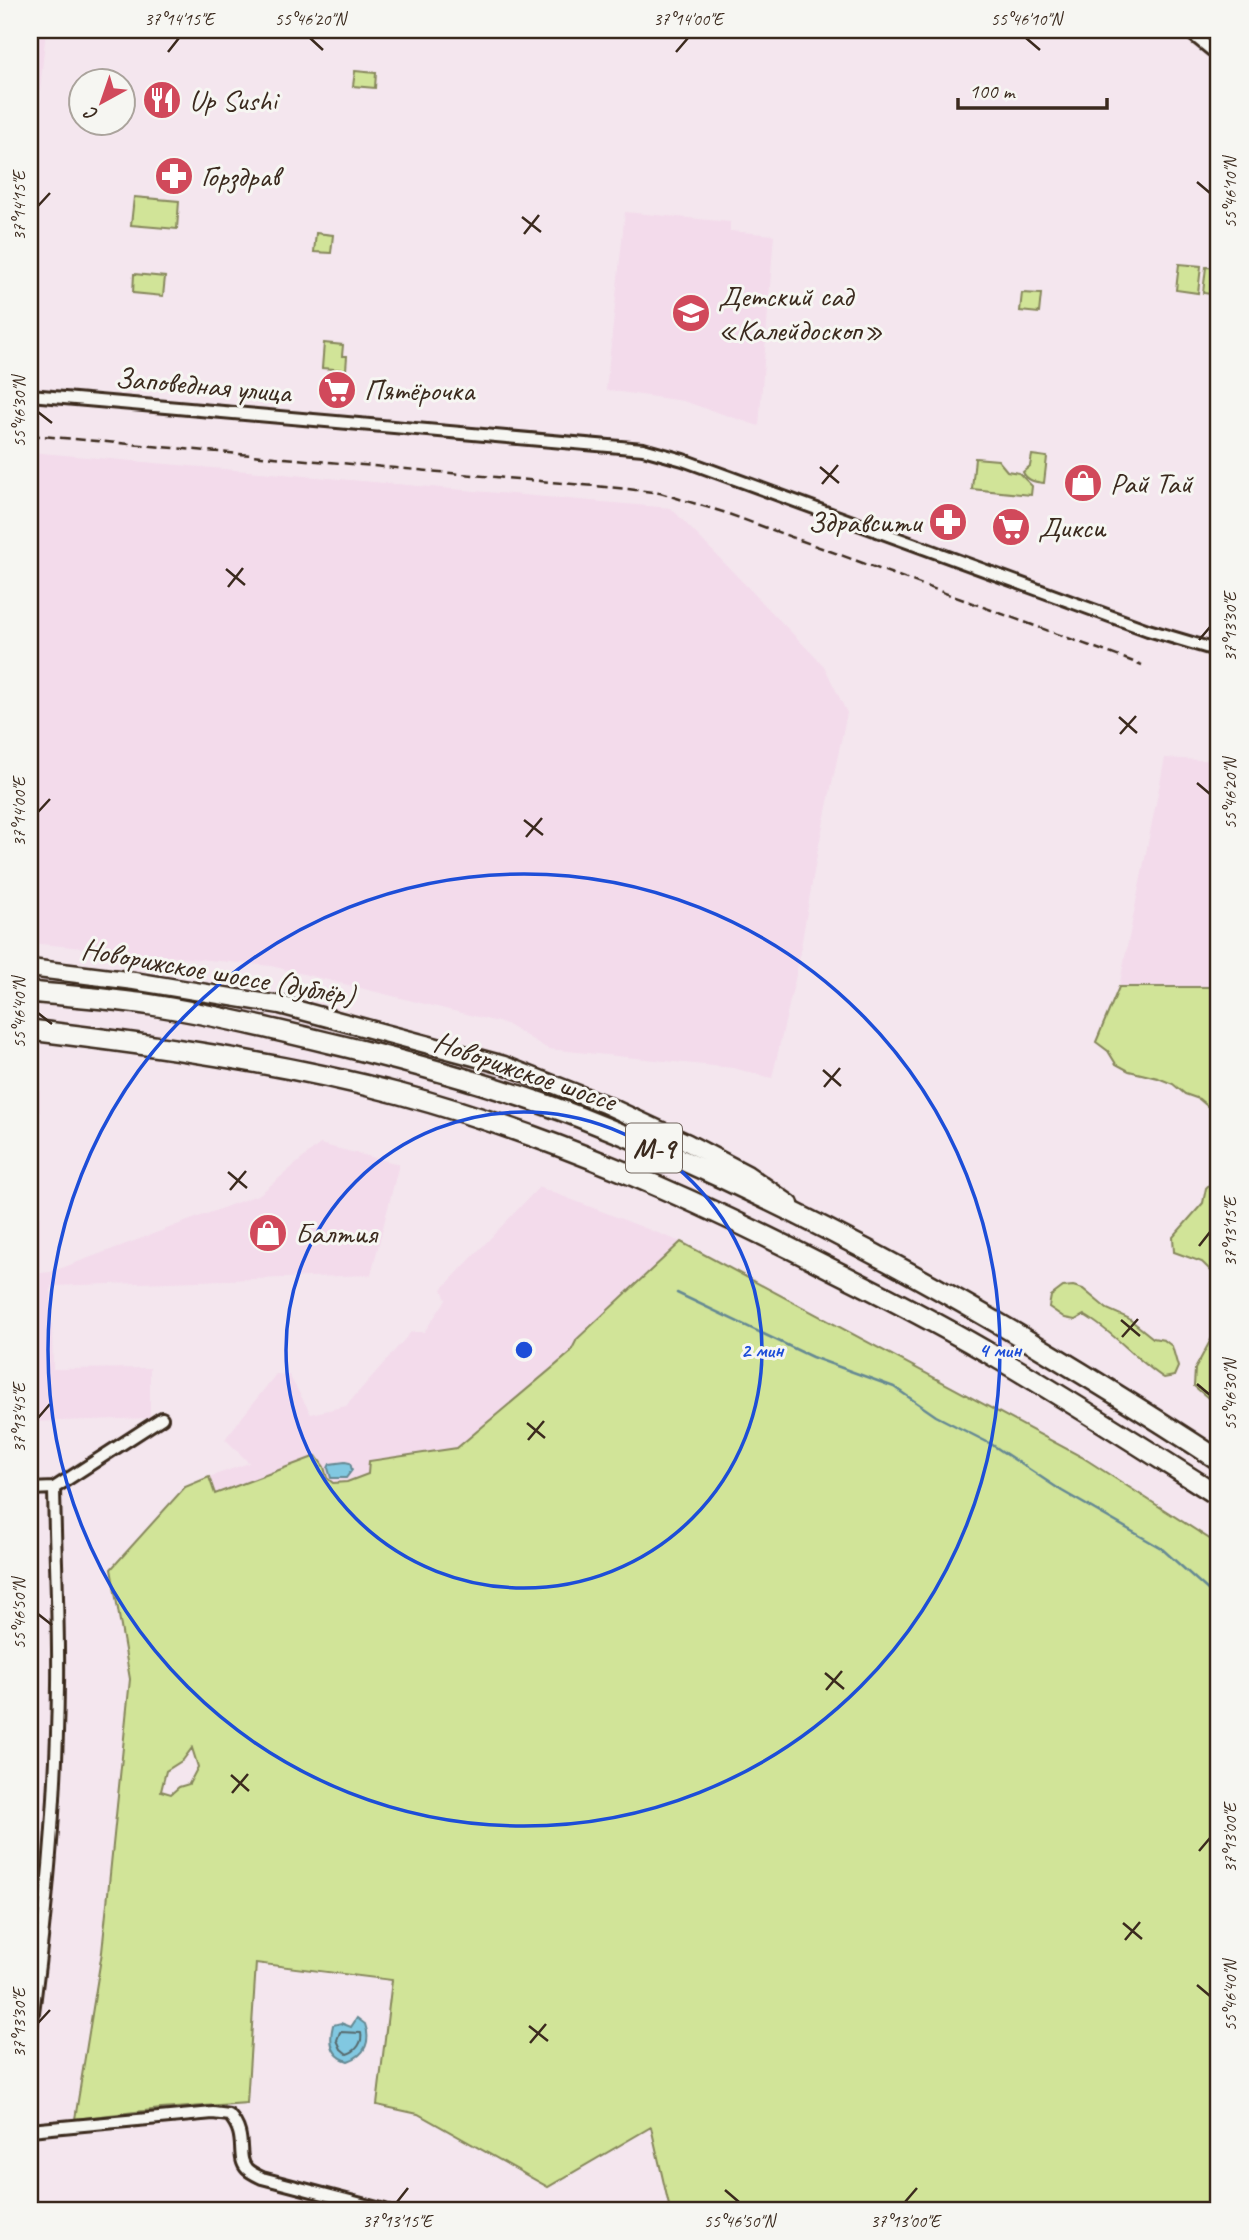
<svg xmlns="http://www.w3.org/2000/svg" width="1249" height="2240" font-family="Caveat,sans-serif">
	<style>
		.built { fill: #f3dbeb }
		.green { fill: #d1e498; stroke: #86875b; stroke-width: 2; fill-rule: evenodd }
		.water { fill: #81c8e1; stroke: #658993; stroke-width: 2 }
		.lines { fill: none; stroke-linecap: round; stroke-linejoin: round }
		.shore { stroke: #57696c; stroke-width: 2 }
		.stream { stroke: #658993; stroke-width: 2.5 }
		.street-casing { stroke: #3b2a1e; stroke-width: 16 }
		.secondary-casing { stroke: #3b2a1e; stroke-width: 21 }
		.highway-casing { stroke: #3b2a1e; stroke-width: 24 }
		.street { stroke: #f6f6f2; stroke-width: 10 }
		.secondary { stroke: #f6f6f2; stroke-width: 16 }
		.highway { stroke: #f6f6f2; stroke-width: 19 }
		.rail { stroke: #3b2a1e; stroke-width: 2.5; stroke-dasharray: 10 5; stroke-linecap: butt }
		.ticks { fill: none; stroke: #3b2a1e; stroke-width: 2.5 }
		.ring { fill: none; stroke: #1d4ed8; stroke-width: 3.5 }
		.labels { text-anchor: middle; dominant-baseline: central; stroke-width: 6; stroke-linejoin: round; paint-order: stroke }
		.shield { fill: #f6f6f2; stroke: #73675e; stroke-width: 2 }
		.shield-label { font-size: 28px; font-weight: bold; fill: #3b2a1e }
		.poi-label { font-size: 30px; fill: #3b2a1e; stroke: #f6f6f2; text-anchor: start }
		.street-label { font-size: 30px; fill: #3b2a1e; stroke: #f6f6f2 }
		.centre { fill: #1d4ed8; stroke: #f6f6f2; stroke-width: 3.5 }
		.ring-label { font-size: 21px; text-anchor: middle; font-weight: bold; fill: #1d4ed8; stroke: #f6f6f2; stroke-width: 6; stroke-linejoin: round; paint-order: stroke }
		.neatline { fill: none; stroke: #3b2a1e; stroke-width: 2.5 }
		.ticks-label { font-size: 18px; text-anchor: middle; fill: #3b2a1e }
	</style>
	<rect width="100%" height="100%" fill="#f4e6ee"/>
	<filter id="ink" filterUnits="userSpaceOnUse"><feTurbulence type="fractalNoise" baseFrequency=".0143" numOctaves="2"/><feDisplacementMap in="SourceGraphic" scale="14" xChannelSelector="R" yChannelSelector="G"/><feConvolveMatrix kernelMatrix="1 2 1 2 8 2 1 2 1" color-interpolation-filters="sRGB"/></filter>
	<g filter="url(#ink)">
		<path class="built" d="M30,30H46L39,100L30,99Z
			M625,212L730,222V231L774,235L759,426L683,401L606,390Z
			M30,452L671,508L824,666L847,713L818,849L796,975L772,1078L733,1068L548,1049L506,1024L271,966L30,943Z
			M1165,758L1219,761V987H1119Z
			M30,1079H40V1273L51,1272L260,1194L320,1144L399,1164L371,1275L51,1286L53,1369L150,1368V1418L30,1422Z
			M539,1187L681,1242L577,1339L571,1353L457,1448L369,1461L368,1474L347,1482L333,1483L327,1478L324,1467L316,1456L214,1494L209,1477L249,1463L225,1439L276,1374L289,1375L311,1414L346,1406L411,1332H424L446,1300L442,1289Z"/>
		<path class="green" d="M355,71L376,73L375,88L353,86Z
			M134,197L179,201L177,229L131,225Z
			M316,233L333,235L331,253L314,252Z
			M1179,264L1201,266L1198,293L1176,290Z
			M1206,267L1219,268V295L1203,293Z
			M134,274L165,277L163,296L133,293Z
			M1022,293L1041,294L1039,313L1020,311Z
			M324,343L343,345L342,356H347L346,370L322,368Z
			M1032,455L1047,457L1044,483C1035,482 1027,481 1023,472L1030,466Z
			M975,458L998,460L1007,471L1019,473L1032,486L1031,495L972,489Z
			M1119,987H1219V1116L1199,1099L1185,1094L1173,1084L1158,1078L1129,1071L1116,1064L1108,1051L1096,1042Z
			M1217,1177L1219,1181V1234L1213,1273L1202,1262L1174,1252L1173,1237L1203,1203L1206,1188Z
			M681,1242L1082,1457L1219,1545V2210H670L651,2127L548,2187L418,2114L377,2105L392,1980L256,1963L247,2103L161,2109L75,2119L102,1952L130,1679L111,1569L185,1487L209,1477L215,1494L316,1456L324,1467L327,1478L333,1483L347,1482L368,1474L369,1461L457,1448L570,1353L577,1339ZM192,1748L198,1767L189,1784L179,1787L171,1794L161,1791L166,1771L183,1760Z
			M1073,1286L1083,1289L1107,1309L1128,1318L1153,1338L1164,1340L1172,1346L1178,1367L1174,1376L1164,1378C1135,1359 1114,1332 1084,1315L1075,1320L1065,1318L1049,1307L1051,1296L1063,1287Z
			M1219,1331V1407L1194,1386L1195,1369L1215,1332Z"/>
		<path class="water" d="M345,1462L350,1463L352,1470L346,1478H331L328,1468L330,1464Z
			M357,2018L365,2024C371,2041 366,2055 348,2061C331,2056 329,2041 333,2025L341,2023L351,2027Z"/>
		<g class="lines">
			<path class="shore" d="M340,2032L361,2033C363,2042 357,2051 347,2054L341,2049L337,2040Z"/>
			<path class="stream" d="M677,1293L812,1357L894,1387L936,1416L991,1444L1062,1491L1161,1548L1219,1600"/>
			<defs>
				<path id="street" d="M1187,30L1219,56
					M30,395L643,449L683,460L1148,630L1219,651
					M30,1489L54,1488
					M30,2035C46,1919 57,1802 58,1685C59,1620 55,1554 54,1488L162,1418
					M30,2130L213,2113L229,2115C249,2136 235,2157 247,2169C251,2173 258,2176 262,2178L385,2210"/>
				<path id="secondary" d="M30,968L134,981L280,1005L504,1065L604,1104L688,1143L747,1174L790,1204"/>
				<path id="highway" d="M30,992C71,996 112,999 152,1005C221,1016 288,1033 355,1049C431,1068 506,1089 579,1117C805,1205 1016,1328 1219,1460
					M30,1030C155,1045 279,1062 400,1094C551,1135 695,1199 833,1270C891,1299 949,1329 1004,1362C1077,1405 1148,1451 1219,1496"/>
			</defs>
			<use href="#street" class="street-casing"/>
			<use href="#secondary" class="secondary-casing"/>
			<use href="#highway" class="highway-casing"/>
			<use href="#street" class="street"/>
			<use href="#secondary" class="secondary"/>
			<use href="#highway" class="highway"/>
			<path class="rail" d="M30,435L628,489L660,493L723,512L1142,665"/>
		</g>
	</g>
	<path class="ticks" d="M310,38L323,50M1026,38L1040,50M168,52L179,38M676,52L688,38M1197,182L1210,193M38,206L50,193M522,217L541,232M524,234L539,215M38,412L52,423M820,467L839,483M822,484L838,465M226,569L245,585M228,587L243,568M1199,640L1210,627M1119,717L1137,733M1120,734L1136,716M1197,783L1210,794M38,812L50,799M524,820L543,835M526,837L542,818M38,1013L52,1024M823,1070L841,1086M824,1087L840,1068M228,1172L247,1188M230,1190L246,1171M1199,1246L1210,1232M1121,1320L1140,1336M1122,1337L1138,1319M1197,1384L1210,1395M38,1418L50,1404M527,1423L545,1438M528,1440L544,1421M38,1614L52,1625M825,1673L844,1689M826,1690L842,1671M231,1775L249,1791M232,1793L248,1774M1199,1851L1210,1838M1123,1923L1142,1939M1125,1940L1140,1922M1197,1985L1210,1996M38,2023L50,2010M529,2026L548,2041M530,2043L546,2024M725,2190L739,2202M397,2202L408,2188M905,2202L917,2188"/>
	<g class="ring">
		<circle cx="524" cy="1350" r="238"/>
		<circle cx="524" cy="1350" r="476"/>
	</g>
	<defs>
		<symbol id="restaurant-disc" viewBox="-11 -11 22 22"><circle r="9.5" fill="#d1495b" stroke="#f6f6f2"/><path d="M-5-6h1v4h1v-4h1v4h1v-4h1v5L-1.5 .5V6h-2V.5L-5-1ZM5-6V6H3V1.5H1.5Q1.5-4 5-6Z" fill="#fff"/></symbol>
		<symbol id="pharmacy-disc" viewBox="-11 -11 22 22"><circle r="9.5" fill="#d1495b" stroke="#f6f6f2"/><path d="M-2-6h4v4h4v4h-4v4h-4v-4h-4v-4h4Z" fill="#fff"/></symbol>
		<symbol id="school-disc" viewBox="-11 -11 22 22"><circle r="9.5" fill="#d1495b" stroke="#f6f6f2"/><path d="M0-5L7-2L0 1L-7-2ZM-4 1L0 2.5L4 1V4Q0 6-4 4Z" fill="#fff"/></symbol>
		<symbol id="supermarket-disc" viewBox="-11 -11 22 22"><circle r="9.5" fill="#d1495b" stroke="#f6f6f2"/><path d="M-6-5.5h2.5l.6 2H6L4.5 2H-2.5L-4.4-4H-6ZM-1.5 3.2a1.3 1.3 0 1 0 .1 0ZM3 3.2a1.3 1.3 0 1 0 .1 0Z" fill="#fff"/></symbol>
		<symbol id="shop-disc" viewBox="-11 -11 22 22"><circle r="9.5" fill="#d1495b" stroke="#f6f6f2"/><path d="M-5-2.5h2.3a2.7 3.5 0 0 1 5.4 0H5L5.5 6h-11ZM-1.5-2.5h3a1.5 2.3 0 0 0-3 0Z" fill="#fff"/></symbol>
	</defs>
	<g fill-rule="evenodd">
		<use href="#restaurant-disc" x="140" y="78" width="44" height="44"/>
		<use href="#pharmacy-disc" x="152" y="154" width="44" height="44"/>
		<use href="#school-disc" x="669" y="291" width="44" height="44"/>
		<use href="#supermarket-disc" x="315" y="368" width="44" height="44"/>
		<use href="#shop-disc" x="1061" y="461" width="44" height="44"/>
		<use href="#pharmacy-disc" x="926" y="500" width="44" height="44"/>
		<use href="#supermarket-disc" x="989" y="505" width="44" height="44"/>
		<use href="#shop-disc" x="246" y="1211" width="44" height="44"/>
	</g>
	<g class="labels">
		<rect class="shield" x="626" y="1123.5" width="56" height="49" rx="5"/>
		<g class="shield-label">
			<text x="654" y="1148">М-9</text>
		</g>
		<g class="poi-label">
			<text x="189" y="100">Up Sushi</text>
			<text x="201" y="176">Горздрав</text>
			<text x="718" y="296">Детский сад<tspan x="718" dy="34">«Калейдоскоп»</tspan></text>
			<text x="364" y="390">Пятёрочка</text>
			<text x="1110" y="483">Рай Тай</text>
			<text x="921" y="522" text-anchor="end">Здравсити</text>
			<text x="1038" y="527">Дикси</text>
			<text x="295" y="1233">Балтия</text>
		</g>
		<g class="street-label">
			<text transform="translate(203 385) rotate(5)">Заповедная улица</text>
			<text transform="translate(218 972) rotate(10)">Новорижское шоссе (дублёр)</text>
			<text transform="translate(525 1071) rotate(19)">Новорижское шоссе</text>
		</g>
	</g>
	<circle cx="524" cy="1350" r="10" class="centre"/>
	<g class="ring-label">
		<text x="762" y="1357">2 мин</text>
		<text x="1000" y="1357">4 мин</text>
	</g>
	<rect width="1249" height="2240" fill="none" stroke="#f6f6f2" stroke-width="77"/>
	<g transform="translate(102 102) rotate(220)"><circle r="33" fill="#f6f6f2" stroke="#aba49d" stroke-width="2"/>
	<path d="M0-5L12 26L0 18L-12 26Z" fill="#d1495b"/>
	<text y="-10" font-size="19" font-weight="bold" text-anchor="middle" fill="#3b2a1e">С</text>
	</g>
	<path d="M958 98v10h149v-10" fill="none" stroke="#3b2a1e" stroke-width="3.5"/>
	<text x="969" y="98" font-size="21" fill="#3b2a1e" stroke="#f6f6f2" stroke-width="5" paint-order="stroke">100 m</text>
	<rect x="38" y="38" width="1172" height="2164" class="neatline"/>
	<g class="ticks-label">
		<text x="179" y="25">37°14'15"E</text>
		<text x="310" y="25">55°46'20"N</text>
		<text x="688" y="25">37°14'00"E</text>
		<text x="1026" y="25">55°46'10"N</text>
		<text transform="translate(1230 193) rotate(-90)" y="6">55°46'10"N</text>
		<text transform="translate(19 206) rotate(-90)" y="6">37°14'15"E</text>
		<text transform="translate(19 412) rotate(-90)" y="6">55°46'30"N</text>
		<text transform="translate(1230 627) rotate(-90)" y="6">37°13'30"E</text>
		<text transform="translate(1230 794) rotate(-90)" y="6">55°46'20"N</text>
		<text transform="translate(19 812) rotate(-90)" y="6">37°14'00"E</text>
		<text transform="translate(19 1013) rotate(-90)" y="6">55°46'40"N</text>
		<text transform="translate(1230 1232) rotate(-90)" y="6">37°13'15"E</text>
		<text transform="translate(1230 1395) rotate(-90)" y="6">55°46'30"N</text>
		<text transform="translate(19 1418) rotate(-90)" y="6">37°13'45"E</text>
		<text transform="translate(19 1614) rotate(-90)" y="6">55°46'50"N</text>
		<text transform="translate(1230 1838) rotate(-90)" y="6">37°13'00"E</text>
		<text transform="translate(1230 1996) rotate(-90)" y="6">55°46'40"N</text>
		<text transform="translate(19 2023) rotate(-90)" y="6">37°13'30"E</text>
		<text x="397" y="2227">37°13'15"E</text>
		<text x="739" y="2227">55°46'50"N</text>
		<text x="905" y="2227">37°13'00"E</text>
	</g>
</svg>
